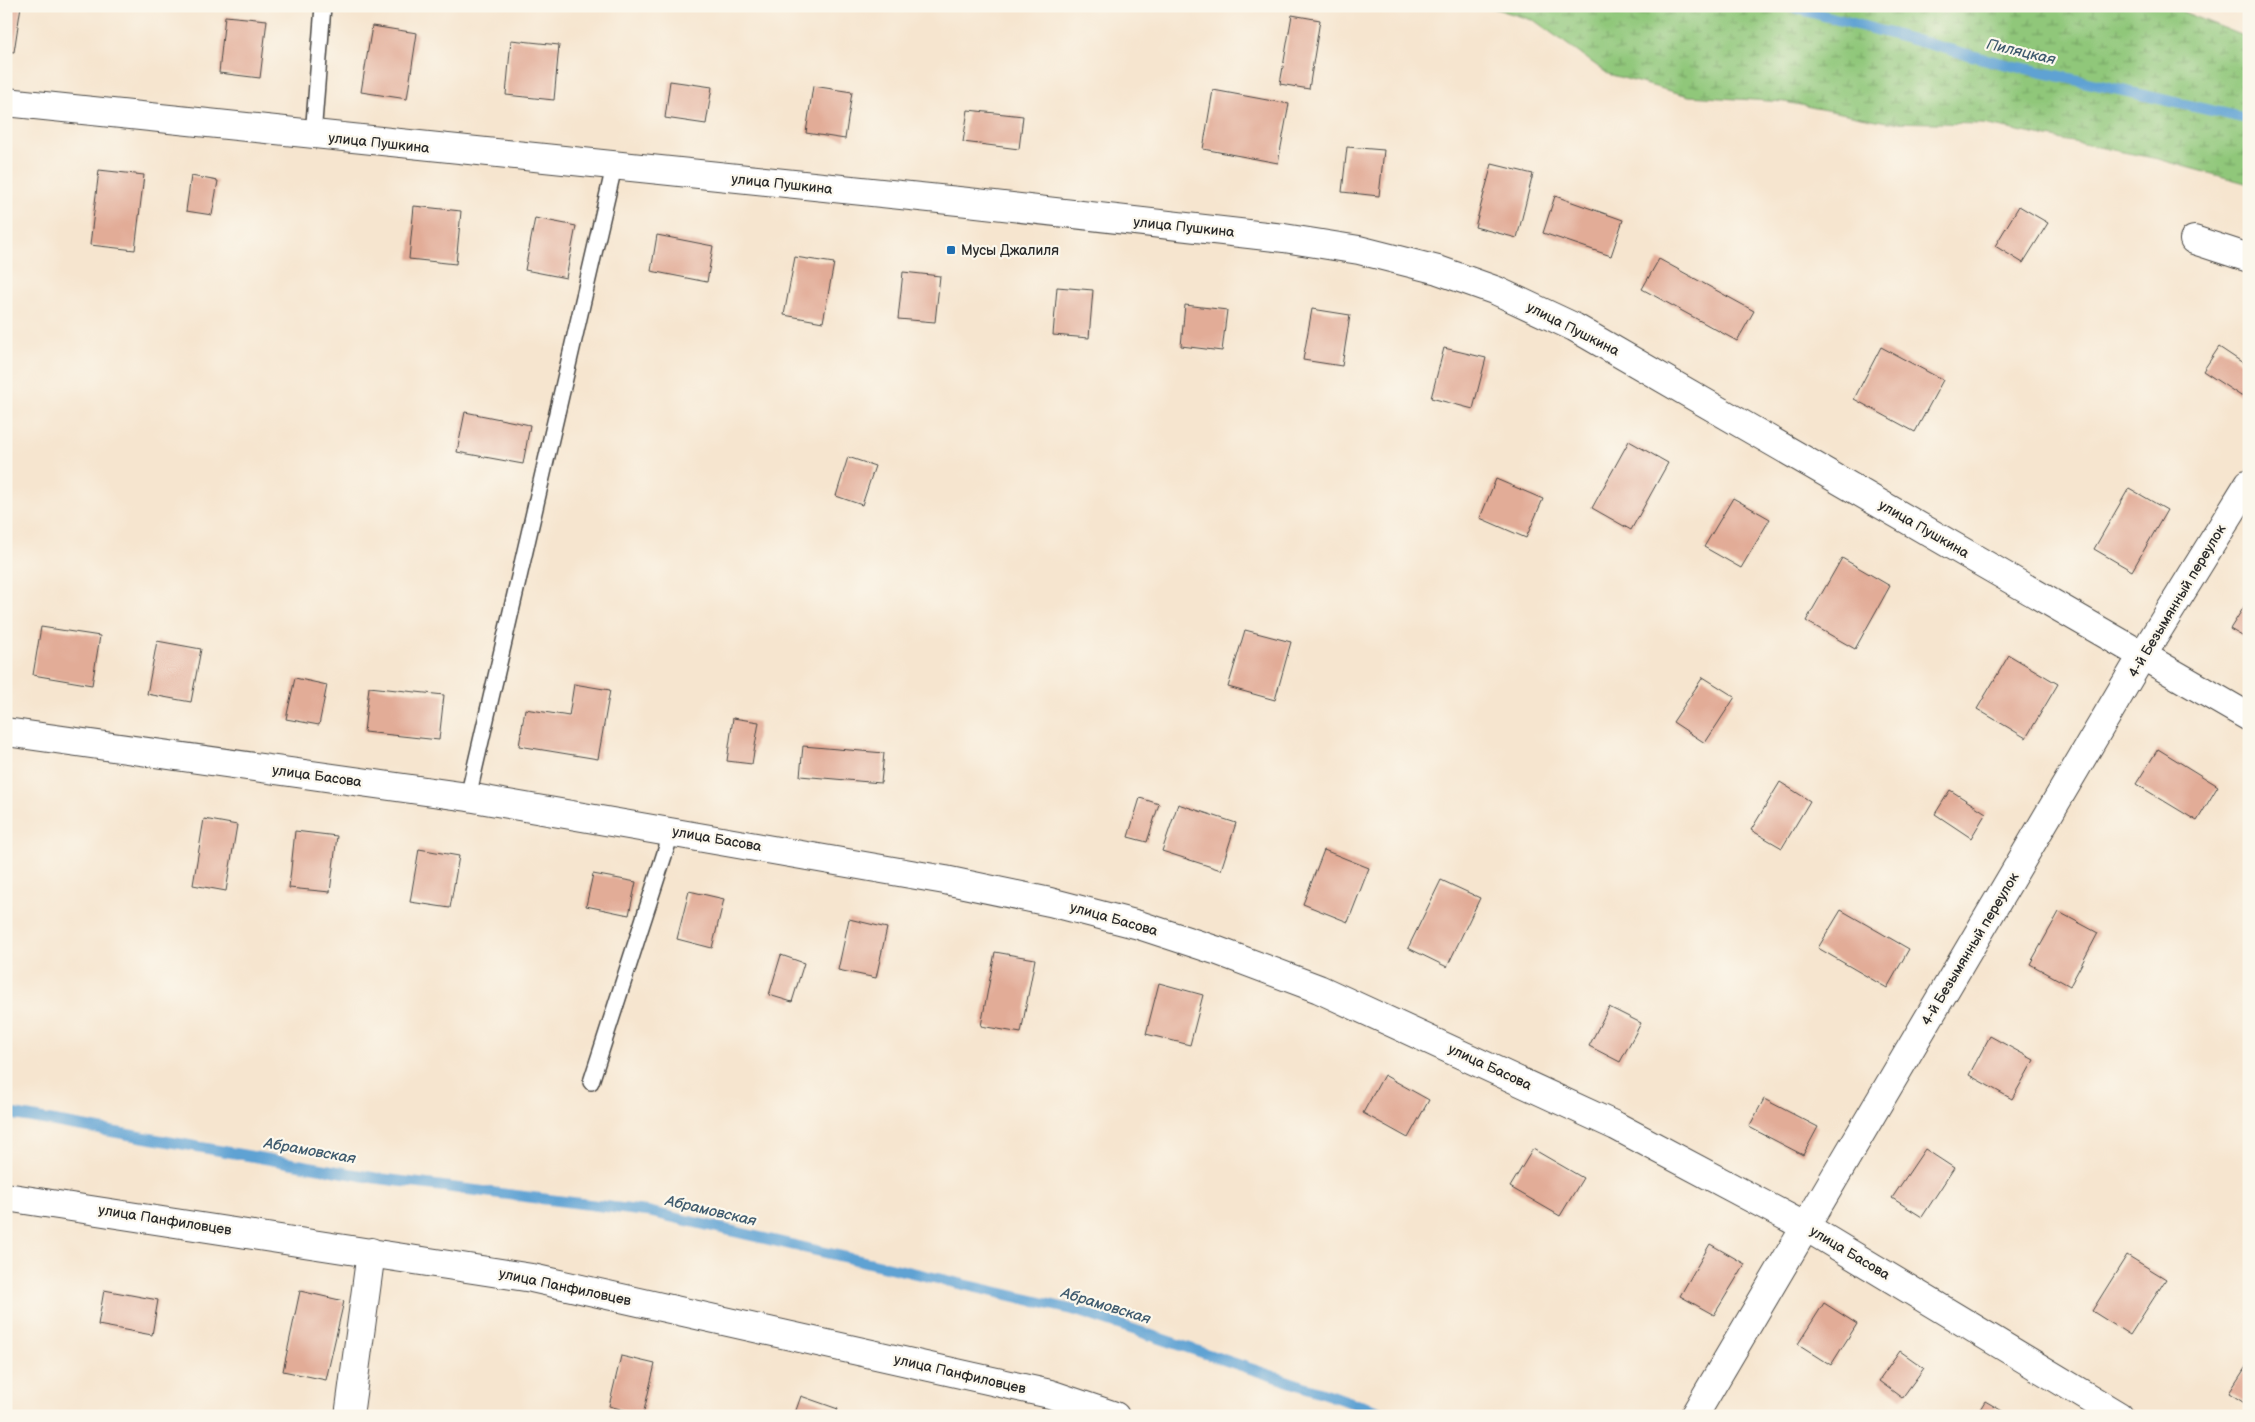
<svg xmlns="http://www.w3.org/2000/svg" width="2255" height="1422" font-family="'Balsamiq Sans',sans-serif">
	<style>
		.wetland { fill: url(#wetland-marsh); stroke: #5e7952 }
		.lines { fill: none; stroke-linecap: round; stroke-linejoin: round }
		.stream { stroke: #5ea2d3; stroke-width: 11 }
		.building { fill: #e2ac97 }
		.service-casing { stroke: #494744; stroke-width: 18 }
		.minor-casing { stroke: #494744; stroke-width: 30 }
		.tertiary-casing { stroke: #494744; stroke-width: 30 }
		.service { stroke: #fff; stroke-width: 15 }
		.minor { stroke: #fff; stroke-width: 28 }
		.tertiary { stroke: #fff; stroke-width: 28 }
		.poi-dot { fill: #1f6fb2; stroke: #fbf7ec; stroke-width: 2 }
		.labels { text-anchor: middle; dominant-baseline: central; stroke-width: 4.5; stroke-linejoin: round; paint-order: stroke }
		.street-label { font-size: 14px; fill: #2b2b2b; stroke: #fbf7ec }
		.poi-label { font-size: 14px; fill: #2b2b2b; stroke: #fbf7ec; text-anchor: start }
		.water-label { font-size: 15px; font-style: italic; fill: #3f5b6e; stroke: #fbf7ec }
	</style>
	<defs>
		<pattern id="wetland-marsh" width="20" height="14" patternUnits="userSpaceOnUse" patternTransform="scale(1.25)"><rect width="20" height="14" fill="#90c77a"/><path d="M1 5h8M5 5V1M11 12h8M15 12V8" fill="none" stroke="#76a264"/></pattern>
	</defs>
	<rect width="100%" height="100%" fill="#fbf7ec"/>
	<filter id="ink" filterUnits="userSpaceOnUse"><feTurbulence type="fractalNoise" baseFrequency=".02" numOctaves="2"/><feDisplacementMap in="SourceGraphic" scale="10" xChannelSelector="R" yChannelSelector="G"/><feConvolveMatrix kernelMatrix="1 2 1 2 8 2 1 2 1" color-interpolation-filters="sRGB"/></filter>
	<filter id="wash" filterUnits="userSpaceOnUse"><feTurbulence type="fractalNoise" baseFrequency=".0096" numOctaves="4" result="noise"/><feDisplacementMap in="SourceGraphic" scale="20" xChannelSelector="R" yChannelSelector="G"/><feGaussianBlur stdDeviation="1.12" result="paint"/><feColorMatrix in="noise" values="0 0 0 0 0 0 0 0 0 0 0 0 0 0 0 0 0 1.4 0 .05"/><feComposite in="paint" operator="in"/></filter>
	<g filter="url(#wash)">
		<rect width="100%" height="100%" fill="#f6e5cf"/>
		<path class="wetland" d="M1487,6H2168L2249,38V184L2158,159L1983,124L1887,122L1785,102L1689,96L1608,74L1535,21Z"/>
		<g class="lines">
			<path class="stream" d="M1788,6L1996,62L2249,119
				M6,1113L375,1178L650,1212L1078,1311L1392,1416"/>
		</g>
		<g id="blocks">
			<path class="building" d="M6,6H21L14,52L6,51Z
				M1292,15L1320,20L1309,89L1280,84Z
				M225,16L267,20L260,78L219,73Z
				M372,26L417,33L407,99L361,92Z
				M511,40L559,45L554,100L506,95Z
				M670,81L712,87L706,124L665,118Z
				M813,86L852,92L845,139L806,133Z
				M1213,90L1289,104L1278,163L1203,149Z
				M968,110L1023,116L1019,149L963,142Z
				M1347,147L1384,150L1379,196L1342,192Z
				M1492,164L1533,174L1517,238L1475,227Z
				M99,170L144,175L135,250L90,245Z
				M191,176L218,181L212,215L186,211Z
				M1555,196L1623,220L1611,256L1543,233Z
				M414,206L461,211L456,264L409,259Z
				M2019,206L2048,223L2023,263L1995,246Z
				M535,218L576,226L566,278L525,270Z
				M657,235L713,246L707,282L651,271Z
				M795,257L834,263L823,322L784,315Z
				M1659,259L1754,311L1737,341L1642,289Z
				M903,272L940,276L935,322L898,319Z
				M1057,287L1093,290L1089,338L1053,335Z
				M1185,305L1227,310L1222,351L1181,346Z
				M1312,309L1350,315L1342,366L1303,360Z
				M1881,347L1943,380L1915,432L1854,399Z
				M2219,347L2249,367V384L2241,396L2203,371Z
				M1444,348L1486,358L1473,409L1431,398Z
				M465,412L530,425L523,464L457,452Z
				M1629,441L1668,463L1631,530L1592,508Z
				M848,457L875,466L862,505L836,496Z
				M1496,479L1543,499L1526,538L1480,518Z
				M2129,488L2167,510L2132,571L2094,549Z
				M1733,498L1770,519L1741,568L1704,547Z
				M1842,558L1890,586L1855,649L1806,621Z
				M2249,599V640L2230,629Z
				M41,627L100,636L92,685L33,675Z
				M1245,630L1291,642L1275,700L1228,687Z
				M157,641L201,649L191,702L147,694Z
				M2009,655L2058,684L2026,738L1977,709Z
				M1703,677L1735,697L1705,743L1673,722Z
				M295,678L327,685L319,725L286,719Z
				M574,684L610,690L598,759L519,746L525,709L569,716Z
				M369,687L444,695L439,740L364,732Z
				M733,718L759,722L752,764L727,761Z
				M803,746L884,753L881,783L800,776Z
				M2158,749L2218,786L2197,821L2136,784Z
				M1780,782L1810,801L1782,848L1751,830Z
				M1950,790L1986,813L1971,838L1935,814Z
				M1140,798L1159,804L1147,842L1128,837Z
				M1178,804L1236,823L1221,870L1162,851Z
				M204,819L237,825L226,891L193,885Z
				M295,831L337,836L330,892L289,888Z
				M419,849L459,856L450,908L410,902Z
				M1324,850L1369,868L1348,922L1303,904Z
				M593,874L636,882L629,915L586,906Z
				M1441,880L1480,898L1447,967L1408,948Z
				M689,891L724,899L712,948L677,939Z
				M1841,910L1909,949L1887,988L1818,948Z
				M2059,912L2098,933L2070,986L2030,964Z
				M849,919L887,928L876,978L838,970Z
				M995,952L1035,959L1021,1033L981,1026Z
				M781,955L804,963L792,1002L769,995Z
				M1159,983L1203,995L1190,1045L1146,1034Z
				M1609,1007L1641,1023L1620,1062L1589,1046Z
				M1990,1036L2034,1060L2012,1099L1969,1075Z
				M1384,1075L1429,1100L1408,1138L1363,1113Z
				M1764,1099L1818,1127L1803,1155L1749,1127Z
				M1533,1149L1583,1178L1560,1216L1510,1187Z
				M1925,1149L1954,1168L1922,1217L1892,1198Z
				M1710,1244L1745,1264L1714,1315L1680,1296Z
				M2127,1255L2166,1279L2130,1335L2092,1311Z
				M104,1290L158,1300L152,1335L98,1325Z
				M300,1291L344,1301L326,1380L283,1371Z
				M1824,1303L1857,1324L1831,1365L1798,1344Z
				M1900,1351L1924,1368L1902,1398L1879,1381Z
				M621,1356L655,1364L643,1415L609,1406Z
				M2249,1362V1406L2229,1393Z
				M801,1396L838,1409L835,1416H794Z
				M1985,1401L2011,1416H1976Z"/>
		</g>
	</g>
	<g filter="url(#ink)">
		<use href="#blocks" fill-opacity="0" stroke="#494744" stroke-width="1"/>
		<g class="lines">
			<defs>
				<path id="service" d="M313,136L323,6
					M468,797L614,167
					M591,1082L672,831"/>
				<path id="minor" d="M2194,240L2249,258
					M6,732L468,797L945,880L1050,902L1139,925L1218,951L1319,989L1616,1126L1806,1227L2119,1416
					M6,1197L532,1278L1050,1394L1115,1416
					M349,1416L371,1252
					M1694,1416L2142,656L2249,483"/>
				<path id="tertiary" d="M6,102L968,202L1284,238L1359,250L1438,270L1497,291L1574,327L2249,717"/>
			</defs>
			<use href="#service" class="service-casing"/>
			<use href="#minor" class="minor-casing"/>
			<use href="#tertiary" class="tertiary-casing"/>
			<use href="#service" class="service"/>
			<use href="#minor" class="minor"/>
			<use href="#tertiary" class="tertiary"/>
		</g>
	</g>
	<rect class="poi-dot" x="946" y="245" width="10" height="10" rx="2.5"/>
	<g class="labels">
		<g class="street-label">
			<text transform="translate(379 143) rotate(6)">улица Пушкина</text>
			<text transform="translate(782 184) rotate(6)">улица Пушкина</text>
			<text transform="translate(1184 227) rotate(6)">улица Пушкина</text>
			<text transform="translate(1573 329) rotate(27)">улица Пушкина</text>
			<text transform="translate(1924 529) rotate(30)">улица Пушкина</text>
			<text transform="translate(2177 601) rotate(-59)">4-й Безымянный переулок</text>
			<text transform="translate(317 776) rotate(8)">улица Басова</text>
			<text transform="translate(717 839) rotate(10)">улица Басова</text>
			<text transform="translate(1114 919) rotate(16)">улица Басова</text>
			<text transform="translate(1970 949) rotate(-59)">4-й Безымянный переулок</text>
			<text transform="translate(1490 1067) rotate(25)">улица Басова</text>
			<text transform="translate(165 1220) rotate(9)">улица Панфиловцев</text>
			<text transform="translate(1850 1253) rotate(31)">улица Басова</text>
			<text transform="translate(565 1287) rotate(12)">улица Панфиловцев</text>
			<text transform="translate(960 1374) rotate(13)">улица Панфиловцев</text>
		</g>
		<g class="poi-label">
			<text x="961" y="250">Мусы Джалиля</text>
		</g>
		<g class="water-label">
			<text transform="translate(2021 52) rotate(13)">Пиляцкая</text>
			<text transform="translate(310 1151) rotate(10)">Абрамовская</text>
			<text transform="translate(711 1211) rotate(13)">Абрамовская</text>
			<text transform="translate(1106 1306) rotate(17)">Абрамовская</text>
		</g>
	</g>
	<rect width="2255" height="1422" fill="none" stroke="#fbf7ec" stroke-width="25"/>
</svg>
